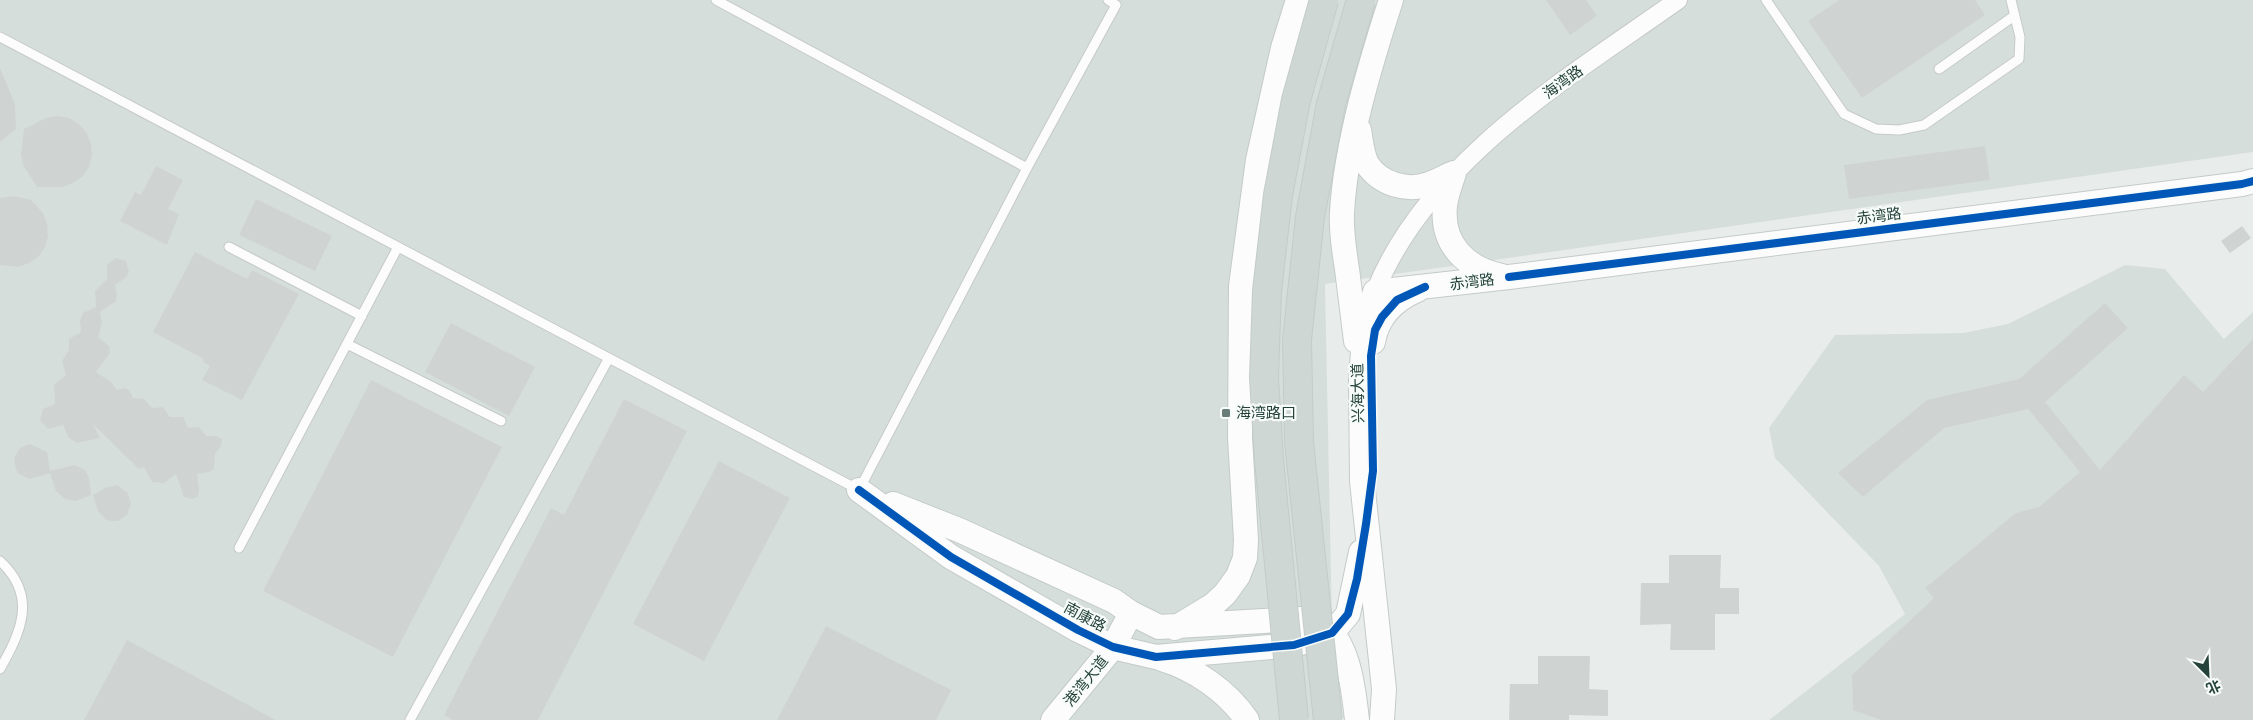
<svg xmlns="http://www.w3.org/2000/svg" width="2253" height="720" font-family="Raleway,'Noto Sans SC',sans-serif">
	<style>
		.built { fill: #d6dedb }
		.building { fill: #cfd4d2 }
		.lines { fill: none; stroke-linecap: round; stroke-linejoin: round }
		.lane-casing { stroke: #c5cac8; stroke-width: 11 }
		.street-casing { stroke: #c5cac8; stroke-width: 20 }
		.secondary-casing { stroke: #c3cbc8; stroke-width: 26 }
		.lane { stroke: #fcfcfc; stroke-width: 9 }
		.street { stroke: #fcfcfc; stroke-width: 18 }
		.secondary { stroke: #fcfcfc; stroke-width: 24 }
		.primary-bridge-casing { stroke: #c3ccc9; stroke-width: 30; stroke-linecap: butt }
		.primary-bridge { stroke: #cfd7d5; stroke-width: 28 }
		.cycleway-casing { stroke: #f7fbf9; stroke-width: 11 }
		.cycleway { stroke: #0057b8; stroke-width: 8 }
		.poi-dot { fill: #697e78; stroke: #f7fbf9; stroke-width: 2 }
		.labels { text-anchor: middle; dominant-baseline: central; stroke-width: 4.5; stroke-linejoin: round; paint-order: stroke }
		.street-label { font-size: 15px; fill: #24423a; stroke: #f7fbf9 }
		.poi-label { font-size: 15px; fill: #24423a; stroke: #f7fbf9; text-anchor: start }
	</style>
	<rect width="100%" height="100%" fill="#e8edeb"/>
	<path class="built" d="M0,0H2253V152L1325,284L1334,720H0Z
		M2125,265L2165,269L2224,339L2253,312V720H1769L1905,614L1879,566L1775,458L1769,428L1835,335L1963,333L2008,324Z"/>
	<path class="building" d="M1546,0H1586L1597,16L1570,35Z
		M1839,0H1975L1985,15L1862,98L1808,21Z
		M0,68L15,104L16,129L0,142Z
		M58,116L69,118L79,124L87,133L91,144L92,155L89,167L83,176L73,183L62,187H37L23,165L21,154L24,129L46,118Z
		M1985,146L1990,180L1849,199L1844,165Z
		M156,166L183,180L168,209L179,214L167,245L120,221L135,192L141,195Z
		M14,196L31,200L43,213L47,224L48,236L45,247L39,256L29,263L18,267L0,265V198Z
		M256,199L332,236L315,271L239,235Z
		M2242,226L2251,238L2230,253L2221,241Z
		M195,252L247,279L252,270L299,294L242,400L202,380L210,366L203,362L204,359L153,332Z
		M116,258L126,261L129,272L125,278L115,285L117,294L116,301L100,312L102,323L98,337L109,346L110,353L96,372L111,382L117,390L124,388L129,390L133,398L144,399L152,408L163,407L170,417H183L188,428L199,427L206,436H216L222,439L221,446L215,454L214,469L209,472L197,474L199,490L198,496L193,499L184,497L176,474L164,483L152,482L144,467L139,469L93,424L100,438L77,443L69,438L63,425L48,429L40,420L43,409L55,404L54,385L66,375L62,361L69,350V339L81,332L80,320L83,313L96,307L95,291L107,279V265Z
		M2105,303L2128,328L2045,402L2100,470L2184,375L2203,392L2253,339V720H1881L1853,710L1852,675L1934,598L1925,588L2016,513L2039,507L2080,472L2028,409L1944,428L1863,497L1838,473L1927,400L2019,379Z
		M451,323L535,367L509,416L425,372Z
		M371,380L502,447L393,657L263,591Z
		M624,399L687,431L538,720H453L444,715L551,508L564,515Z
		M30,444L47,452L50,471L74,465L85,470L89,478L91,495L76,501L65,499L56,491L50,473L30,479L19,474L16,470L14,458L20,448Z
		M719,461L790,498L704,661L633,624Z
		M117,485L128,493L131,504L127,515L118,521H112L106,520L98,511L93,495L107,487Z
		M1669,555H1721L1720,588H1739V614H1715V650H1670L1671,624L1640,625L1641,583H1669Z
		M826,626L951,690L936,720H777Z
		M127,640L276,720H84Z
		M1538,656H1590L1589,689L1608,690V716L1569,715V720H1509L1510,684H1538Z"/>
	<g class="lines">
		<defs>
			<path id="lane" d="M716,0L1027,168
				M1766,0L1844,114L1876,129L1899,130L1924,125L2019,59L2020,37L2011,0
				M0,37L859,490L1027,168L1116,5L1108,0
				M1939,69L2014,16
				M229,247L362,316
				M347,344L501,421
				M239,548L398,247
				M0,561C38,596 21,632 0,669
				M410,720L609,358"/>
			<path id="street" d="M1375,292C1427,161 1568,78 1678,0"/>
			<path id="secondary" d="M1359,130C1361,141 1362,154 1367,164C1380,184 1407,192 1429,184C1438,181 1446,176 1454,173
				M1454,173C1451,183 1446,195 1445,206C1441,245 1467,269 1502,276
				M1356,341C1353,317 1350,293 1347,269C1344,250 1341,231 1342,212C1346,144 1370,65 1391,0
				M1373,342C1377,317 1394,300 1417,290
				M859,490L951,557L1078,630L1113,647L1156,657L1294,645L1332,633L1348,614L1361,552
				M893,504L959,530L1114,601L1131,613L1159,627L1300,619C1308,620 1315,621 1322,625C1349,640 1354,693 1357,720
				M1175,628L1213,605L1225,594L1238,576L1245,558L1246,540L1240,437L1241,286L1258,160L1283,48L1298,0
				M1162,659C1195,669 1227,691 1247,720
				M1053,720L1113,647L1131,613
				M1382,720L1384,689L1362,481L1361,380L1365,324L1375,292L1509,277L2242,184L2253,181"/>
		</defs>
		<use href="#lane" class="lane-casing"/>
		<use href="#street" class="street-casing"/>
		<use href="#secondary" class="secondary-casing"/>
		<use href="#lane" class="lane"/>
		<use href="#street" class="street"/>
		<use href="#secondary" class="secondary"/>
		<defs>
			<path id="primary-bridge" d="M1294,720L1269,460L1264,378L1267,291L1278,195L1296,100L1324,0
				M1328,720L1299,442L1297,340L1310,217L1331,104L1361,0"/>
		</defs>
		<use href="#primary-bridge" class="primary-bridge-casing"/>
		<use href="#primary-bridge" class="primary-bridge"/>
		<defs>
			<path id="cycleway" d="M1509,277L2242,184L2253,181
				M859,490L951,557L1078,630L1113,647L1156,657L1294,645L1332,633L1348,614L1357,579L1366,524L1373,471L1371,356L1375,330L1382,317L1397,300L1425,287"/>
		</defs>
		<use href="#cycleway" class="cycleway-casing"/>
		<use href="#cycleway" class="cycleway"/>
	</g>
	<rect class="poi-dot" x="1221" y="408" width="10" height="10" rx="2.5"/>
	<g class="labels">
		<g class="street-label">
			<text transform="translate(1563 82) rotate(-36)">海湾路</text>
			<text transform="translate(1879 216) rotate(-7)">赤湾路</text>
			<text transform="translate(1472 282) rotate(-7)">赤湾路</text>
			<text transform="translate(1358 393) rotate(-91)">兴海大道</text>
			<text transform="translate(1085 617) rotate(28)">南康路</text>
			<text transform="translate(1086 681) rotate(-51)">港湾大道</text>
		</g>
		<g class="poi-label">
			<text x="1236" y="413">海湾路口</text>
		</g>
	</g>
	<g transform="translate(2208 675) rotate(156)" stroke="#f7fbf9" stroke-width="4" paint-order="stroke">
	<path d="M0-4L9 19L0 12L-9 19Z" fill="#24423a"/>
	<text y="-8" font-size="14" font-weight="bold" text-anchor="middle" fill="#24423a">北</text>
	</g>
</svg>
